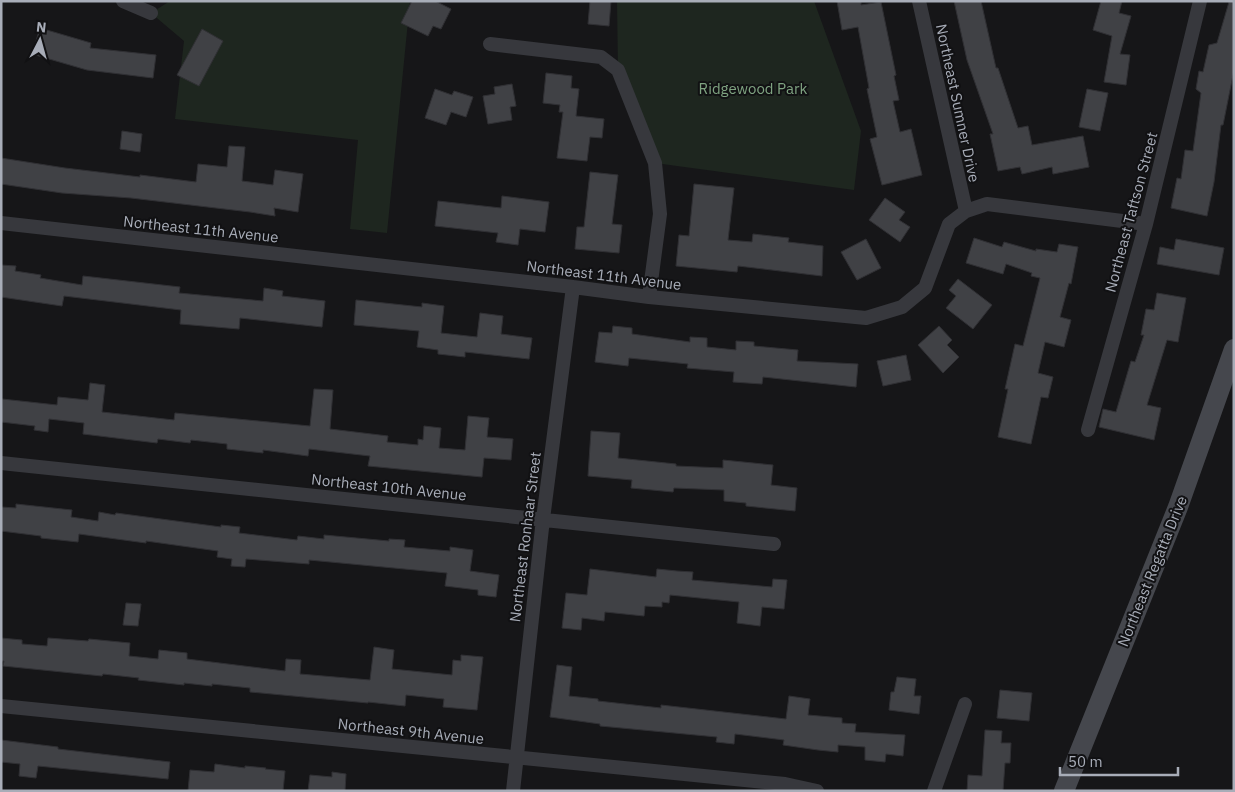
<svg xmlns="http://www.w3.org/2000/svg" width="1235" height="792" font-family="'IBM Plex Sans',sans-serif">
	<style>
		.green { fill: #1e261f }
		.building { fill: #404145; stroke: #303034 }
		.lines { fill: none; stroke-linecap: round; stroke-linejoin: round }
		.street { stroke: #37383d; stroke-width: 14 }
		.secondary { stroke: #45474d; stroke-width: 20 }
		.labels { text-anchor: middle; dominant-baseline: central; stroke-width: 4; stroke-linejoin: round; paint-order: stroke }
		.park-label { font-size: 15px; fill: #7fa381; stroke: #111113 }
		.street-label { font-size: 15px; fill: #a8adb8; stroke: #111113 }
	</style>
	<rect width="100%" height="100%" fill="#161618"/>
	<path class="green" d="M170,1H410L387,233L350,229L358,140L175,119L184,41L151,13Z
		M617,1H814L861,131L854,190L655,163L618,70Z"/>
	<path class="building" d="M412,1H435L451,9L441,29L433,26L428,36L401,23Z
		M590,1H611L609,26L588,24Z
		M837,1H861V5L881,2L896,75L894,76L899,100L893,101L900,132L911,129L922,175L882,185L870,139L877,137L867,89L869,88L858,27L842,30Z
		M954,1H981L996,68H998L1018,128L1028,126L1032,145L1083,136L1089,167L1053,174L1052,167L1022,174L1020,167L998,171L990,134H993L967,60Z
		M1101,1H1122L1119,13L1131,16L1120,54L1130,55L1126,85L1104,82L1112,36L1093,30Z
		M1229,2H1234V70L1223,125H1221L1214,182L1207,216L1171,208L1177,178L1181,179L1185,150L1193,151L1201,93L1196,89L1199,71L1203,72L1209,45L1217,43Z
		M40,28L91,43L90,48L156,55L153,78L87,70L32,54Z
		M202,29L223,41L199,86L177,75Z
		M546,73L572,76L571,88L579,89L576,116L604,119L602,138L590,137L587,161L557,158L563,112H559L560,105L543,103Z
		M512,84L516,106L510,107L512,120L488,124L483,96L495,94L494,87Z
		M435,89L452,95L454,91L473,97L466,117L451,112L446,125L425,118Z
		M1087,89L1108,93L1100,131L1079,127Z
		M122,131L142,134L140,152L120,149Z
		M229,146L245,147L242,181L273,185L275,170L303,174L298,212L274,208L275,216L250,212L131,198L62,193L1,184V158L65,168L140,177V175L196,182L198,164L227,167Z
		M590,172L618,175L612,224L622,225L619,253L575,249L577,227H584Z
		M694,184L734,188L728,240L752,242L753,234L789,238L788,242L823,246L822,276L738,266L737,272L676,266L679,235L689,236Z
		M502,196L549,202L545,232L520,229L518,245L496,242L498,233L435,226L438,201L501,208Z
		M885,198L905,212L899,220L910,227L900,242L869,220Z
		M974,238L1002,247L1004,242L1036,251V249L1057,252L1059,244L1078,247L1071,284L1069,283L1060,317L1071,320L1064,347L1045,342L1038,373L1053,377L1048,398L1041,397L1031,444L998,437L1008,389H1005L1015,344L1023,346L1040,278L1031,276L1032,273L1006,264L1003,274L966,263Z
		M866,239L881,268L857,280L841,252Z
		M1176,239L1224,248L1219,275L1157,264L1160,247L1174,250Z
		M1,265L16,266L15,271L41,275L40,278L82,285L83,276L180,287L179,293L263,301L264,288L283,291L282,296L325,301L322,327L240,318L239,329L180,324L181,310L64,296L62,306L1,297Z
		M958,279L992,305L973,329L946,308L956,296L949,290Z
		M1157,293L1186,298L1178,342L1167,340L1147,405L1161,408L1154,440L1099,427L1103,409L1116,412L1131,361L1135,362L1144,335H1141L1146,309L1154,310Z
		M356,300L422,307V303L444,306L441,333L477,337L480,313L503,316L501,334L532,338L529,359L465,352V357L438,354V350L417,347L419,331L354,325Z
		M613,326L632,328V334L690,342V337L707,338V347L736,350V341L754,342V346L798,350L797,361L858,364L856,387L763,377L762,384L733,382L734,372L687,368L688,364L629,358L628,366L595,362L599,332L612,333Z
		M939,326L952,340L947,345L959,357L943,373L918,345Z
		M906,355L911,380L883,386L877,361Z
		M90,383L105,385L102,412L174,420L175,413L310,426L314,389L333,390L330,429L388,436L387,442L418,445V439L423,440L424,426L441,428L439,448L465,450L468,416L489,418L487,437L513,439L511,460L484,458L482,477L368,466L370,456L309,449L308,456L263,450V453L227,449V444L191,440L190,443L158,439L157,443L83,434L84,423L49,419L48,432L34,430L35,426L1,422L2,399L57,405L58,397L88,400Z
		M591,431L620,433L618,458L676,464V466L723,468V460L773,465L771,485L797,488L795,511L746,506V503L724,501V490L674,488L673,492L631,488L632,480L588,476Z
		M16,504L72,510L71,517L98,521L99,512L115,515L116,513L221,527V525L240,527L239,533L297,540L298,536L324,539V535L389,541V539L405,540L404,547L450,551V547L473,550L470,571L499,575L496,597L478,595V590L445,586L447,573L309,560V564L246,559L245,567L231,566L232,559L217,557L218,551L146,541V543L79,534L78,542L41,538V536L1,531V507L16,508Z
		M590,569L656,577L657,569L677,571L693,572L692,580L772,587L773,579L787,580L784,609L762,607L760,626L737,623L739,602L670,595L669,603L662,602V607L645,606L644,616L605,612L604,621L582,618L581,630L562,628L566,593L587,595Z
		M126,603L141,604L138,626L123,625Z
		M1,638L22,640V644L47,646L48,638L88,641L89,639L130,643L129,656L158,659L159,650L187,653V659L285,671L286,659L301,660L300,674L370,680L374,647L394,650L392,669L452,675L453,660L461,661V655L483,657L477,710L443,707L444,699L406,695L405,706L368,702V703L250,692V688L212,684V686L184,683V685L138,680L139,678L103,674L102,676L3,666L4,661H1Z
		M557,665L572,667L569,696L598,699V701L661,708V705L786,719L789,696L810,699L808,715L842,718V723L856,724L855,732L905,735L903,756L886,754L885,762L865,760V747L838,745V752L818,750L783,745L784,740L735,734L734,744L716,742L717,737L600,726V724L550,717Z
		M897,677L916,679L914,696H921L919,714L889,710L891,692H894Z
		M1000,690L1032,693L1029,721L997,718Z
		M985,730L1002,731L1001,743H1011L1010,763H1005L1003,791H967L968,775L982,776Z
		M1,740L58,747V749L170,762L168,779L38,766L36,778L19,776L20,764L1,762Z
		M215,764L245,768V766L266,768L265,769L285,771L283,791H188L190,770L214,772Z
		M332,772L346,774L345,791H308L310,775L332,777Z"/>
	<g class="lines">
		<path class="street" d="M123,1L151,13
			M919,1L966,211
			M490,44L601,57L618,70L655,163L660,214L649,297
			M1,223L573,287L649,297L866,318L902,307L925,288L949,224L966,211L987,204L1146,224
			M1088,430L1146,224L1200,1
			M1,463L774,544
			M1,706L785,784L817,791
			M513,791L543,519L573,287
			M934,791L965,704"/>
		<path class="secondary" d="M1064,791L1178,507L1234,349"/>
	</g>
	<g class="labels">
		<g class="park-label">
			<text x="753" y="88">Ridgewood Park</text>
		</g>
		<g class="street-label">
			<text transform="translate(958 103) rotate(78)">Northeast Sumner Drive</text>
			<text transform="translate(1131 212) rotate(-75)">Northeast Taftson Street</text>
			<text transform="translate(201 229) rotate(6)">Northeast 11th Avenue</text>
			<text transform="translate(604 275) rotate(7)">Northeast 11th Avenue</text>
			<text transform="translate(389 487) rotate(6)">Northeast 10th Avenue</text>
			<text transform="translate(525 537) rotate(-83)">Northeast Ronhaar Street</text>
			<text transform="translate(1152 571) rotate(-68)">Northeast Regatta Drive</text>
			<text transform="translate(411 731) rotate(6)">Northeast 9th Avenue</text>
		</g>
	</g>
	<rect width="1235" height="792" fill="none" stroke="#a8adb8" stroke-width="5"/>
	<g transform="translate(40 40) rotate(6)" stroke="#111113" stroke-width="4" paint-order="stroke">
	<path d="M0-4L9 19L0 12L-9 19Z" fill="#a8adb8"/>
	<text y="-8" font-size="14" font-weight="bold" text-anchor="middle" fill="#a8adb8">N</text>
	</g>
	<path d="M1060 767v8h118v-8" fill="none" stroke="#a8adb8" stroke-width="2.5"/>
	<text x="1068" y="767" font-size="15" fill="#a8adb8" stroke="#111113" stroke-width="4" paint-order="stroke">50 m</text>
</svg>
